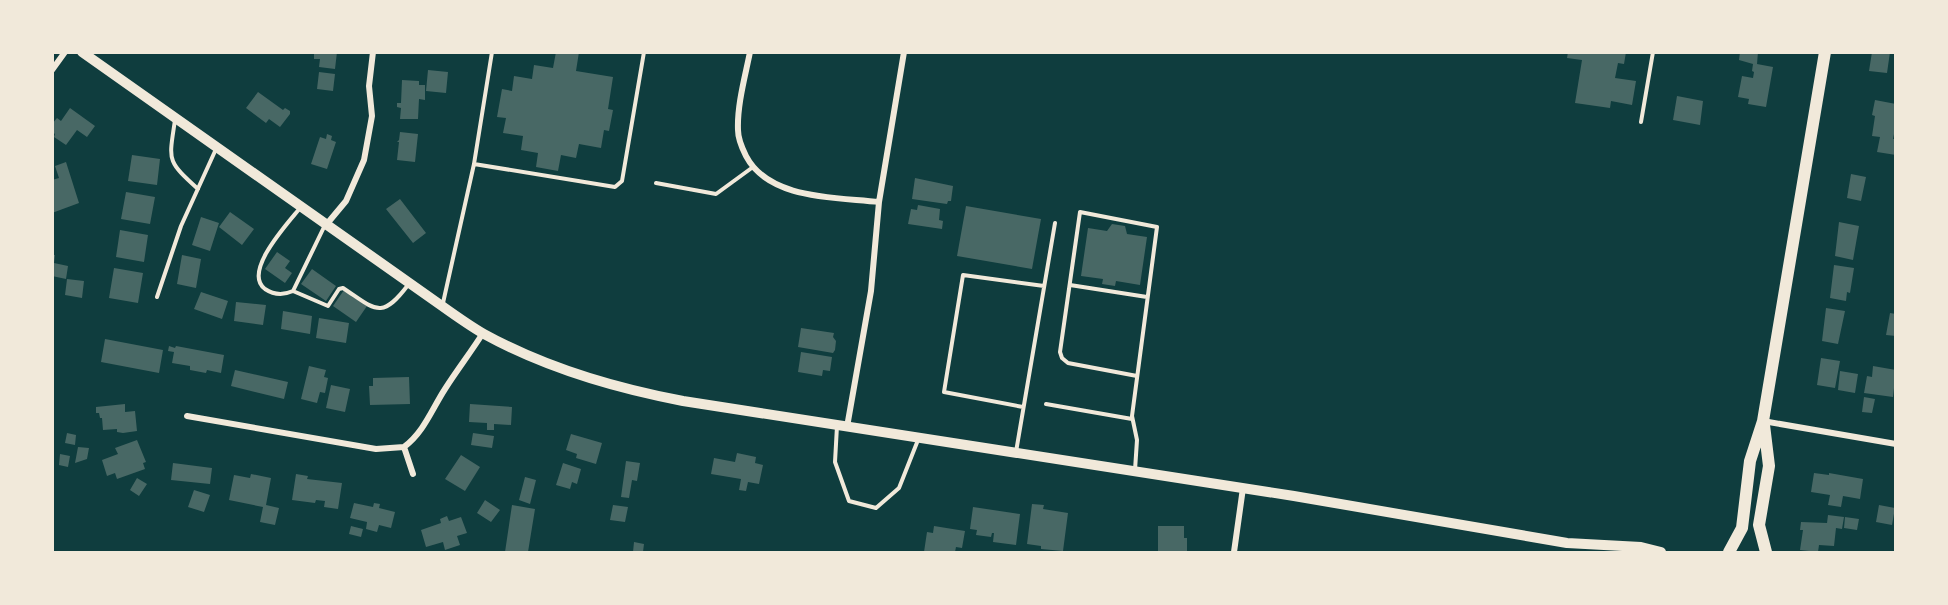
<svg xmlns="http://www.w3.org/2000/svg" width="1948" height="605" font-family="Lato,sans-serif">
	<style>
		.building { fill: #486865 }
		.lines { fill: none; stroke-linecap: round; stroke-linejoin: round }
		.service { stroke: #f1e9da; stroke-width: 4 }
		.minor { stroke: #f1e9da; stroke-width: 6 }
		.secondary { stroke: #f1e9da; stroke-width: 10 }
		.primary { stroke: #f1e9da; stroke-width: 12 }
	</style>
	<rect width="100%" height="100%" fill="#0f3d3e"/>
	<path class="building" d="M314,52H337L335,69L319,67L320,59H314Z
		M556,52H579L576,71L613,77L608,109L613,110L609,131L604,130L601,148L579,144L576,158L561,155L558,171L536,167L538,153L521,150L523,136L503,133L506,118L497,117L502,89L512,91L514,76L532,79L534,65L553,68Z
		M1568,52H1626L1624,64L1618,63L1615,78L1636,81L1632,105L1611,101L1610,108L1575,103L1582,60L1567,58Z
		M1740,52H1758L1757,64L1773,67L1766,107L1748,104L1749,99L1738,97L1742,76L1753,78L1754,72L1752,71L1753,64L1739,60Z
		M1872,52H1890L1887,73L1869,71Z
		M428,70L448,72L446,93L426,91Z
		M319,72L335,74L333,91L317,89Z
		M402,80L419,81V85H425V100L419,99L418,119H400L401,108L397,107V103H401Z
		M258,92L283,110L285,108L290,111V114L280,127L269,119L266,123L246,108Z
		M1677,96L1703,101L1700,125L1673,120Z
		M1875,100L1896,104V124L1893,139H1896V155L1877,152L1880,137L1872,136L1875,116L1872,115Z
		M70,108L95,126L87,137L77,130L66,145L54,137L55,134L52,132V124L57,118L61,121Z
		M400,132L418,134L415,162L397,160L399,142H397L399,140Z
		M327,134L332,136L331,140L336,142L327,169L311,164L320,137L326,139Z
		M132,155L160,159L157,185L128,181Z
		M66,162L79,203L52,213V180L59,178L55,166Z
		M1851,174L1866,177L1861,201L1847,198Z
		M915,178L953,186L951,201H948L947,204L912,199Z
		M126,192L155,197L150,224L121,219Z
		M400,199L426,233L413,243L386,209Z
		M918,205L940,209L939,220L943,221L942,229L908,224L911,209L917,210Z
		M966,206L1041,219L1032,269L957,256Z
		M230,212L254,229L242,245L219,227Z
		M201,217L219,223L210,251L192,245Z
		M1839,222L1859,226L1853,260L1835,256Z
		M1112,224L1125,226L1127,234L1147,237L1140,285L1116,281L1115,286L1102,284L1103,279L1081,276L1088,228L1107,231Z
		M120,230L148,235L144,262L116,257Z
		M277,252L290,261L285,268L292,273L285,283L265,269Z
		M52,255H55L54,263L68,266L66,279L52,276Z
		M182,255L201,259L196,288L177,284Z
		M1834,265L1854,268L1850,293L1847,292L1846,301L1830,298Z
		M114,268L143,273L138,303L109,298Z
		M312,269L336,286L326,301L301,284Z
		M67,279L84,281L82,298L65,295Z
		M344,290L367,306L356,322L333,306Z
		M201,292L228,301L222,319L194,309Z
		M236,302L266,305L263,325L234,321Z
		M1826,308L1845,311L1838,344L1822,341Z
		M283,311L312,316L310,334L281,329Z
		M1890,313L1896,314V336L1886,335Z
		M319,318L349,323L346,343L316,338Z
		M801,328L834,333L833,337L836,341L835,350L833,353L798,347Z
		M105,339L163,350L159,373L101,362Z
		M169,346L175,348L176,346L224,355L221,373L207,370L206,373L190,370V366L172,363L174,352L168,351Z
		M801,352L832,357L830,371L823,370L822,376L798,372Z
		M1821,358L1840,361L1835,388L1817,385Z
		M309,366L326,370L324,377L328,378L325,393L320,392L317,403L301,399Z
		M1873,366L1896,370L1893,397L1864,393L1867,376L1872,377Z
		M235,370L288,382L284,399L231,386Z
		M1840,371L1858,374L1855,393L1838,390Z
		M409,377L410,404L370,405L369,386H373V378Z
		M331,385L350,389L345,412L326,408Z
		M1864,397L1875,399L1872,413L1862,412Z
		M125,404V412L135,411L137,431L123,433L117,432V429L103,430L102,418H100L99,413H96V407Z
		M470,404L512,407L511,425L494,424V430H487V423L469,422Z
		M67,433L76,435L75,445L65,443Z
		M473,433L494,436L492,448L471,445Z
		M571,434L602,443L596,464L576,458L577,454L566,450Z
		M137,440L146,462L143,463L145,469L117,479L115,473L107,476L102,460L118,454L115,448Z
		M78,447L89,448L87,459L75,463Z
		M737,453L756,457L755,463L763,465L759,484L748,482L746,491L739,490L741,479L711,474L714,458L735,462Z
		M60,454L70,456L68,467L59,465Z
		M461,455L480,467L465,491L445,479Z
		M626,461L640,463L637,481L632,480L629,498L621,497Z
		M173,463L212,468L210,484L171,480Z
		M563,463L581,469L577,484L572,482L570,489L556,485Z
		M1814,473L1829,475V473L1863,479L1860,499L1843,496L1841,507L1828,505L1830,495L1811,492Z
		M251,474L271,478L266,505L279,508L275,525L260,522L263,507L229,500L234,475L250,478Z
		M296,474L308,476L307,479L342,483L338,509L324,507L325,501L316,500L315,503L292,500Z
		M525,477L536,480L530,504L519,500Z
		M137,478L147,484L139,496L130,490Z
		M194,490L210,495L204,512L188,507Z
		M485,500L500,510L491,522L477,513Z
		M354,503L373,507L374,503L380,504L379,508L395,512L391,528L379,525L377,532L366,529L367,522L350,518Z
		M1032,504L1044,505L1043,509L1068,513L1063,551L1041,549V546L1027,544Z
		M512,505L535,509L528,552H505Z
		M613,505L628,507L625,522L610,520Z
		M1879,505L1895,508L1892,525L1876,522Z
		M973,507L1020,514L1016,545L993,542L994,533H992L991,537L976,535L977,530L970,529Z
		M1828,515L1844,517L1842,529L1836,528L1834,546L1819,545L1818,552L1800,550L1803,530H1800L1801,522L1827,523Z
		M447,516L449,521L461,517L467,533L457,536L460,545L445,550L443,542L426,547L421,530L441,523L440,519Z
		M1845,517L1859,519L1857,530L1844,528Z
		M351,526L363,529L361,537L349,534Z
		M934,526L965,531L962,548L956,547L955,552H924L927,532L933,533Z
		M1158,526H1184V538H1187V552H1158Z
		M634,542L644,544L643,552H633Z"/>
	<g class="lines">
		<path class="service" d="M175,120C169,161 166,160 198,189
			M1641,122L1653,52
			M474,164L615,187L622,181L644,52
			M656,183L716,194L753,167
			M300,208C288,223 242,272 265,289C274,295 284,295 293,291L325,225
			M1070,285L1147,297
			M293,291L328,306L339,289L343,288C375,309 381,321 408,285
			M157,297L181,226L216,149
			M443,303L474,164L492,52
			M1046,404L1132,419
			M1023,407L944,392L963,275L1044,286
			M837,426L835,462L849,501L876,508L899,488L918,440
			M1016,452L1055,223
			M1135,470L1137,440L1132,416L1157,227L1080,212L1060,352L1062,358L1068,363L1137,376"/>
		<path class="minor" d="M750,52C745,77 737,105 738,130C738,139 742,148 746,156C769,200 836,197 879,202
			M52,70L65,52
			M326,225L346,201L364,160L372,116L369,86L373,52
			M187,416L376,449L404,447L413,474
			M1763,421L1896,444
			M847,427L871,291L879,202L904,52
			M404,447C424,432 432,409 445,389C457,370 471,352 483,333
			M1234,552L1243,488"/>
		<path class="secondary" d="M82,52L442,306C456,316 470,326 484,334C546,368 614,388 683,401L1294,496L1567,543L1641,547L1661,552"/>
		<path class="primary" d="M1764,425L1769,466L1759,525L1766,552
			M1729,552L1742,528L1750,461L1763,421L1825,52"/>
	</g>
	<rect width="1948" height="605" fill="none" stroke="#f1e9da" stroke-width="108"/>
</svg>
